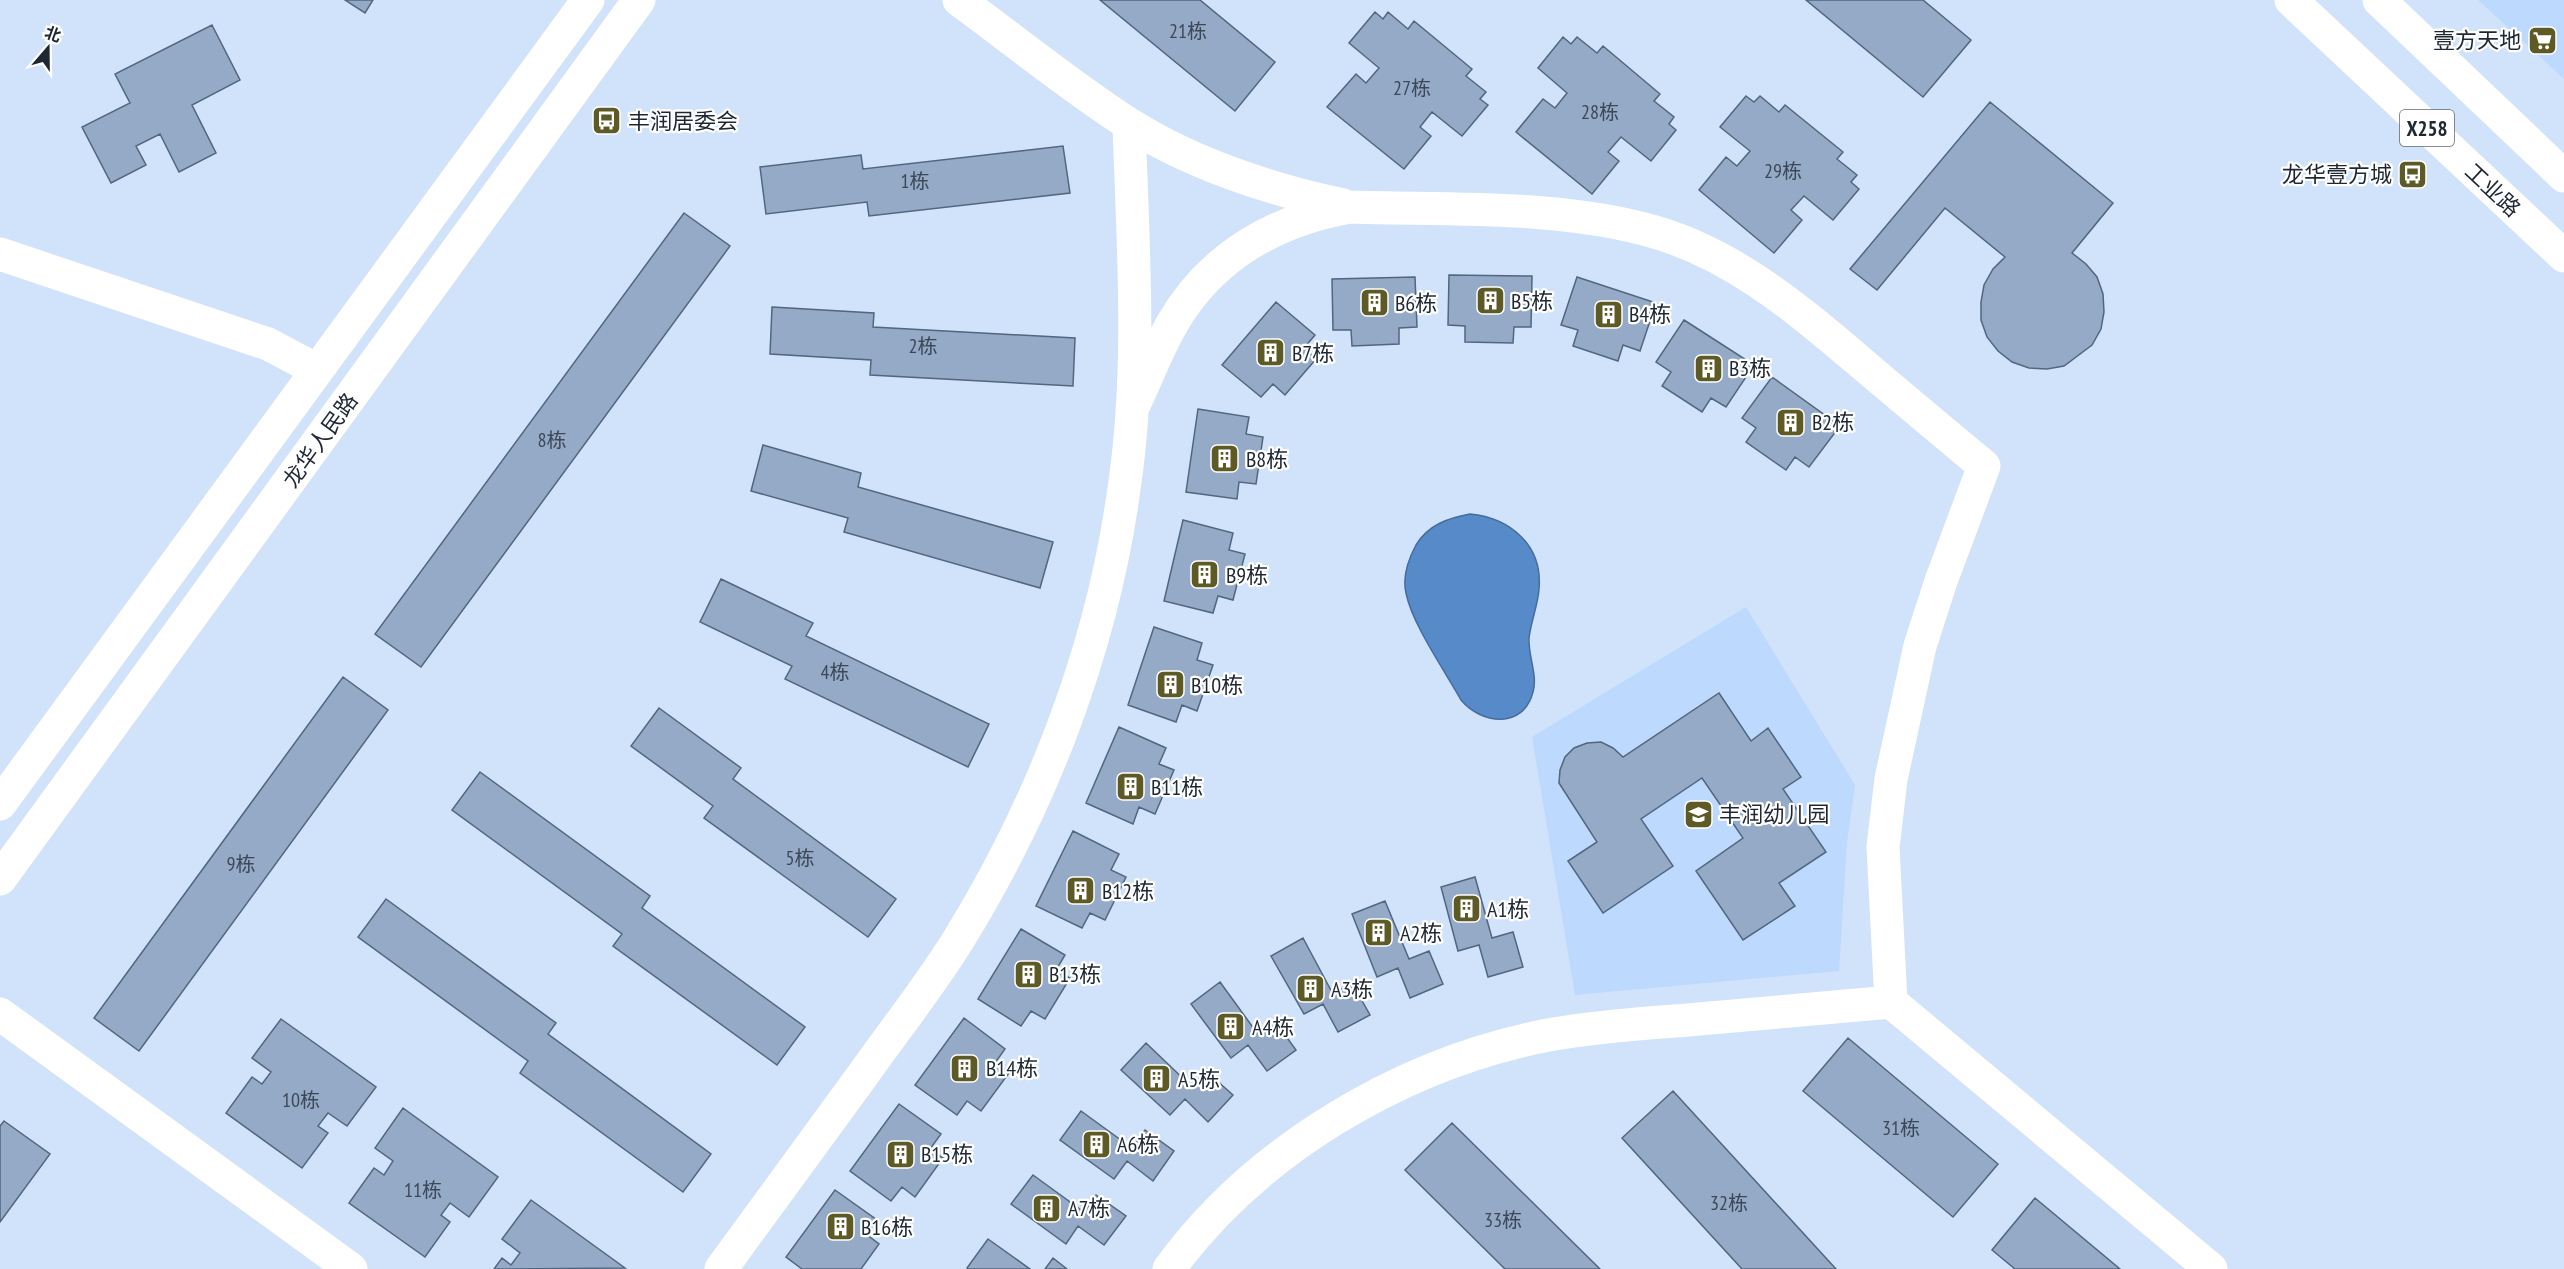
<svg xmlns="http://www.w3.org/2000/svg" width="2564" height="1269" font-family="'PT Sans Narrow','Noto Sans SC',sans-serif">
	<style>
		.built { fill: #bdd9fd }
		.water { fill: #578ac9; stroke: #466c9c; stroke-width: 1.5 }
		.building { fill: #94aac7; stroke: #51667f; stroke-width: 1.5 }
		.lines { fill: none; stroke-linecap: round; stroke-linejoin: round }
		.minor { stroke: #fff; stroke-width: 33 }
		.secondary { stroke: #fff; stroke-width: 33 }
		.primary { stroke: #fff; stroke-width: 33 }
		.labels { text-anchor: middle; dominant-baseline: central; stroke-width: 4.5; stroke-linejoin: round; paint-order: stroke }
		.number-label { font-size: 20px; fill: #3c4857 }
		.shield { fill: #fff; stroke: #626870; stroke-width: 1.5 }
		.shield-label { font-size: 21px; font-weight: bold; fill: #1e2732 }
		.poi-label { font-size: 22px; fill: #1e2732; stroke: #fff; text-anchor: start }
		.street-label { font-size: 22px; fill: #1e2732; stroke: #fff }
	</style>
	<rect width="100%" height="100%" fill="#d1e3fb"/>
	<path class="built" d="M2478,0H2564V79Z
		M1746,607L1855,785L1847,843L1839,971L1575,995L1532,737Z"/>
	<path class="water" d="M1470,514C1510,518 1543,545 1539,589C1538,605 1531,621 1529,638C1528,656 1538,675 1533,692C1523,730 1481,724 1461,700C1445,671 1412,624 1406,593C1402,576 1408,560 1416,545C1428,525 1448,518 1470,514Z"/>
	<path class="building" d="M345,0H373L365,13Z
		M1100,0H1200L1275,62L1235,111Z
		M1806,0H1923L1971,40L1923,97Z
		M1375,12L1383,19L1388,12L1408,29L1414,21L1472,69L1466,76L1486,92L1480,99L1488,105L1462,136L1432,112L1420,127L1431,136L1404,169L1327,107L1356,74L1366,83L1379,68L1349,43Z
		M212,25L240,80L192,105L216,153L179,172L160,134L136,146L146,165L111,183L82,127L130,103L115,74Z
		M1563,37L1571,44L1577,37L1597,53L1603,46L1660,94L1654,101L1674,117L1669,124L1676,130L1651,161L1621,137L1608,152L1619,161L1592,194L1516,132L1543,99L1555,108L1567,93L1538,68Z
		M1746,96L1754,102L1760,96L1779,112L1785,105L1843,152L1837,159L1857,175L1851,182L1859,189L1833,220L1804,196L1791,210L1802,220L1774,253L1699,190L1726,157L1737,166L1750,151L1720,127Z
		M1990,102L2113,203L2072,253L2086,264L2097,277L2103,294L2104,312L2101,329L2092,345L2064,366L2047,369L2029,368L2012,362L1998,351L1987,337L1981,320V302L1984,285L1993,269L2005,257L1945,208L1877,290L1850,269Z
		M1063,146L1070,193L869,216L867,202L766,214L760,167L861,155L863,169Z
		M684,213L730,246L421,667L375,634Z
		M1449,275L1532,276L1531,327H1514L1513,343L1465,342V326L1448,325Z
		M1415,277L1417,327L1399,328V344L1352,346L1351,330H1333L1332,279Z
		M1577,277L1656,303L1640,351L1623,345L1618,361L1573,346L1578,330L1561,325Z
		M1276,302L1315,335L1304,348L1316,359L1285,395L1273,384L1261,397L1222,365Z
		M772,307L874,313L873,327L1075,338L1073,386L870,375L871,360L770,354Z
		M1684,320L1754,365L1726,407L1711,398L1702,412L1662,386L1671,372L1656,362Z
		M1772,377L1840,426L1809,467L1795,457L1786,470L1746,442L1756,428L1742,418Z
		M1198,409L1249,417L1246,434L1263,437L1256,484L1239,482L1237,499L1186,492Z
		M763,445L861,473L858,487L1053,542L1040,588L844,532L848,518L751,491Z
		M1183,520L1233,533L1229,550L1245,554L1233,600L1218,596L1213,613L1164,601Z
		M721,579L813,623L806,636L989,724L968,767L785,679L792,666L700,622Z
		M1154,627L1202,643L1197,660L1213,665L1197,711L1182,705L1176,722L1128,705Z
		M343,677L388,710L139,1051L94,1018Z
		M1719,693L1751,741L1768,728L1801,777L1783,789L1826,852L1779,883L1795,906L1743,940L1696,871L1743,838L1702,778L1641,819L1673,866L1603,913L1568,861L1597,842L1559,783L1560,770L1565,757L1574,748L1587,743L1601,742L1613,748L1623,757Z
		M659,708L741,768L733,779L896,899L868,937L704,818L713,806L631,746Z
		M1119,727L1166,748L1159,764L1174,770L1155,814L1139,807L1133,824L1086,803Z
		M480,772L650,896L642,908L805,1027L777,1065L613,946L622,934L452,810Z
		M1073,831L1119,854L1111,870L1126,877L1105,920L1090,913L1082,928L1036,906Z
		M1475,877L1492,938L1513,932L1523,967L1488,977L1479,945L1458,951L1441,887Z
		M386,899L556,1023L548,1034L711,1154L683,1192L520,1073L528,1061L358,937Z
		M1385,901L1409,959L1429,951L1443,984L1410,998L1398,968L1377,977L1352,914Z
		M1021,929L1065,955L1056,970L1070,978L1045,1019L1031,1011L1021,1026L978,999Z
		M1303,938L1333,994L1352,983L1370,1015L1338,1032L1323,1004L1304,1014L1271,956Z
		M1220,982L1257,1033L1275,1021L1296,1050L1267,1071L1248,1045L1231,1058L1191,1004Z
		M964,1018L1005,1049L995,1063L1009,1073L981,1111L967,1101L957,1115L915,1085Z
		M281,1019L376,1087L347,1126L328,1113L318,1126L328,1133L302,1168L226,1113L252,1077L262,1084L271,1072L252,1058Z
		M1848,1038L1998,1164L1953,1217L1803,1091Z
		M1146,1043L1192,1087L1206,1071L1233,1095L1208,1122L1185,1099L1170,1115L1121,1070Z
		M1673,1091L1836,1269H1742L1622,1138Z
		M899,1104L941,1134L930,1149L943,1158L915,1197L902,1187L891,1201L850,1171Z
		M403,1108L498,1177L469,1217L450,1203L441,1215L450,1222L425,1257L349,1203L374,1168L384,1175L393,1161L375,1148Z
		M1081,1111L1132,1148L1145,1130L1174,1151L1153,1181L1127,1161L1114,1179L1060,1140Z
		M4,1121L50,1154L0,1222V1126Z
		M1452,1123L1600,1269H1505L1405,1170Z
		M1033,1175L1084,1212L1096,1195L1126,1216L1104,1245L1078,1226L1066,1244L1011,1204Z
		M835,1190L877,1220L866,1234L879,1244L861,1269H802L786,1257Z
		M2035,1198L2120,1269H2015L1992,1250Z
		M531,1200L625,1268L494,1269L502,1258L511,1265L520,1253L502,1239Z
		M988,1239L1030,1269H969L967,1268Z
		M1053,1258L1067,1269H1045Z"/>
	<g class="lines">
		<path class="minor" d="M959,0C1015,41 1071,87 1129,124C1194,165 1269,189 1343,205
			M0,254L268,344L317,370
			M1133,407C1146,380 1157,350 1172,324C1211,256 1276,220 1350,207C1445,210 1553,205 1644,229C1728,250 1794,306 1859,361C1900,396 1942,431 1984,466L1941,581L1920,646L1891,779L1883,847L1891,1002
			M0,1014L351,1269
			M721,1269C768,1205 815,1140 862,1076C894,1031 928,988 957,942C1042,805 1102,649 1124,489C1142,368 1133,246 1129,124
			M1169,1269C1256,1150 1400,1065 1543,1036C1591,1027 1639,1024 1688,1020C1756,1014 1823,1008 1891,1002L2211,1269"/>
		<path class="secondary" d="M0,804L588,0
			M0,879L639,0"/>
		<path class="primary" d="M2291,0L2564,256
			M2379,0L2564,176"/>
	</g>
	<defs>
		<symbol id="supermarket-square" viewBox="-11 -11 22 22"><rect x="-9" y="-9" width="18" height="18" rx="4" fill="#5e5a26" stroke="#fff"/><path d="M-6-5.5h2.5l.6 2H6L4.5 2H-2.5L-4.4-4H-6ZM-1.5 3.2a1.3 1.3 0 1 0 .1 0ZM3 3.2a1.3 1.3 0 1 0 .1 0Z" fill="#fff"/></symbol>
		<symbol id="bus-square" viewBox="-11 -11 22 22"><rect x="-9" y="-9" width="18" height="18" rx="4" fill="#5e5a26" stroke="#fff"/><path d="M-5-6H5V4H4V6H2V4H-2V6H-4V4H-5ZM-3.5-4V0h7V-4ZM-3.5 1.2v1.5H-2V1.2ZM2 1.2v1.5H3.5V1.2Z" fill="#fff"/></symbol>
		<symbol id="building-square" viewBox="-11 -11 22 22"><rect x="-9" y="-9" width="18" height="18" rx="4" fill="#5e5a26" stroke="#fff"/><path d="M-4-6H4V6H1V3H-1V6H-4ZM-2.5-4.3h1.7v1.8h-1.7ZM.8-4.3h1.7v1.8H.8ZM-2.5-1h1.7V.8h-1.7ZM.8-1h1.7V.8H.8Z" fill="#fff"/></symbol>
		<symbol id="school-square" viewBox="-11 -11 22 22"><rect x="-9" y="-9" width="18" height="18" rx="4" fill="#5e5a26" stroke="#fff"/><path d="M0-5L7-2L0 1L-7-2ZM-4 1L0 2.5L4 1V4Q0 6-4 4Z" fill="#fff"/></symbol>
	</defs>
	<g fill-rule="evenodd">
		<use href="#supermarket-square" x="2526" y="24" width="33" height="33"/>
		<use href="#bus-square" x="590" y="104" width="33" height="33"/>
		<use href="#bus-square" x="2396" y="158" width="33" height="33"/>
		<use href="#building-square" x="1474" y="284" width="33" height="33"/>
		<use href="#building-square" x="1358" y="286" width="33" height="33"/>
		<use href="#building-square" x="1592" y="298" width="33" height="33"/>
		<use href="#building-square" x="1254" y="336" width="33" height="33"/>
		<use href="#building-square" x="1692" y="352" width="33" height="33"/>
		<use href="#building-square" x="1774" y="406" width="33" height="33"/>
		<use href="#building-square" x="1208" y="442" width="33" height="33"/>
		<use href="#building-square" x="1188" y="558" width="33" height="33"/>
		<use href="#building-square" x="1154" y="668" width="33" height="33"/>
		<use href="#building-square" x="1114" y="770" width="33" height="33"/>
		<use href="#school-square" x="1682" y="798" width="33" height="33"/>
		<use href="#building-square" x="1064" y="874" width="33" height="33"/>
		<use href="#building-square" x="1450" y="892" width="33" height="33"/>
		<use href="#building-square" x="1362" y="916" width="33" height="33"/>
		<use href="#building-square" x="1012" y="958" width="33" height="33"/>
		<use href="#building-square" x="1294" y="972" width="33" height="33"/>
		<use href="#building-square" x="1214" y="1010" width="33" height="33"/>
		<use href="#building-square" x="948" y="1052" width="33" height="33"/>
		<use href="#building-square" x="1140" y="1062" width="33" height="33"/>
		<use href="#building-square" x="1080" y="1128" width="33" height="33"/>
		<use href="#building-square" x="884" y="1138" width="33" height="33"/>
		<use href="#building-square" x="1030" y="1192" width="33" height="33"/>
		<use href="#building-square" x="824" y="1210" width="33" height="33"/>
	</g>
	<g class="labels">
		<g class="number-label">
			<text x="1188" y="31">21栋</text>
			<text x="1412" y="88">27栋</text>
			<text x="1600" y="112">28栋</text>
			<text x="1783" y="171">29栋</text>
			<text x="915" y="181">1栋</text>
			<text x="923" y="346">2栋</text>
			<text x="552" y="440">8栋</text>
			<text x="835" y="672">4栋</text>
			<text x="800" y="858">5栋</text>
			<text x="241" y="864">9栋</text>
			<text x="301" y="1100">10栋</text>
			<text x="1901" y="1128">31栋</text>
			<text x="423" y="1190">11栋</text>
			<text x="1729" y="1203">32栋</text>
			<text x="1503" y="1220">33栋</text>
		</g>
		<rect class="shield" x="2400" y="110" width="54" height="36" rx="4.5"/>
		<g class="shield-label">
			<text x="2427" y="128">X258</text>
		</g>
		<g class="poi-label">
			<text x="2521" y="40" text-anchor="end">壹方天地</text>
			<text x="628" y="121">丰润居委会</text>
			<text x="2392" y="174" text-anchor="end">龙华壹方城</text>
			<text x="1511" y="301">B5栋</text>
			<text x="1395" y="303">B6栋</text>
			<text x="1629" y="314">B4栋</text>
			<text x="1292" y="353">B7栋</text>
			<text x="1729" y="368">B3栋</text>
			<text x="1812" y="422">B2栋</text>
			<text x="1246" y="459">B8栋</text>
			<text x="1226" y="575">B9栋</text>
			<text x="1191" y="685">B10栋</text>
			<text x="1151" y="787">B11栋</text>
			<text x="1719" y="814">丰润幼儿园</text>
			<text x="1102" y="891">B12栋</text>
			<text x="1487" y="909">A1栋</text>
			<text x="1400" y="933">A2栋</text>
			<text x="1049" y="974">B13栋</text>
			<text x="1331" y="989">A3栋</text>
			<text x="1252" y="1027">A4栋</text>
			<text x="986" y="1068">B14栋</text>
			<text x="1178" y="1079">A5栋</text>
			<text x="1117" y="1144">A6栋</text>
			<text x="921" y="1154">B15栋</text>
			<text x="1068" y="1208">A7栋</text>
			<text x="861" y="1227">B16栋</text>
		</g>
		<g class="street-label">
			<text transform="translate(2493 190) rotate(43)">工业路</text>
			<text transform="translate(320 440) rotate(-54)">龙华人民路</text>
		</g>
	</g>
	<g transform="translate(48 48) rotate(20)" stroke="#ffffff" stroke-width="4.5" paint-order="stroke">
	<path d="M0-4.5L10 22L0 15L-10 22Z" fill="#1e2732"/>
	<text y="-9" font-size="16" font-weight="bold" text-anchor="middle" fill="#1e2732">北</text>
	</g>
</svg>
